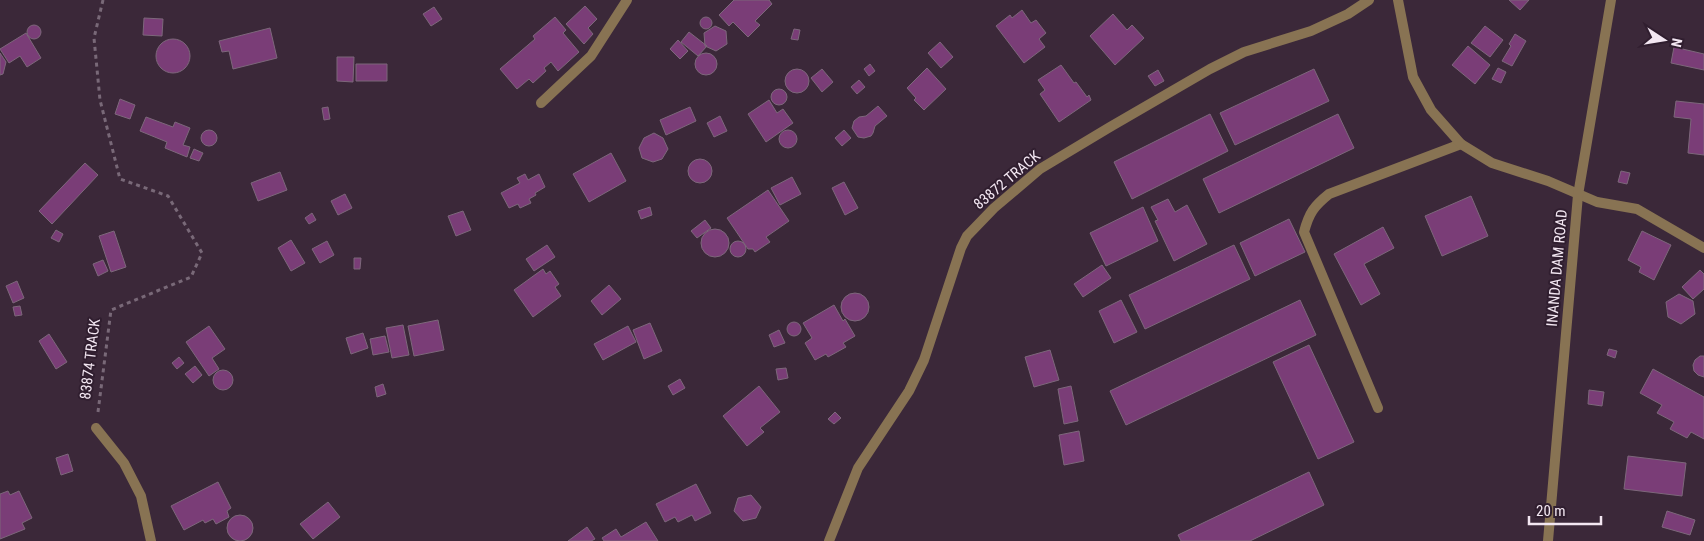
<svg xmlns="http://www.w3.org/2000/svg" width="1704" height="541" font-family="'Roboto Condensed',sans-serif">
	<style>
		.building { fill: #7a3d77; stroke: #7d677b }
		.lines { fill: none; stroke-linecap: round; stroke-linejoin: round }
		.path { stroke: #796978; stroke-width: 3; stroke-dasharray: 4 4; stroke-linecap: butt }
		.service { stroke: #887353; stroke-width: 10 }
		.minor { stroke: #887353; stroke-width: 10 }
		.tertiary { stroke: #887353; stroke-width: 10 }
		.labels { text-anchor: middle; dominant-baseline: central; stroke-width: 4; stroke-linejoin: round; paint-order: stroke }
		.street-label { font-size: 15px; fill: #f3e7f2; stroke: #301e2f }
	</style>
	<rect width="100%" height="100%" fill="#3b2839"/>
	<path class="building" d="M734,0H769L772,4L755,21L760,25L748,37L733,22L729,26L719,15Z
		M1509,0H1529L1520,10Z
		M585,6L597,19L588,28L593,34L584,44L566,24Z
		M434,7L442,19L431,26L423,14Z
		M1022,10L1031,23L1036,20L1046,33L1039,39L1045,47L1024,63L996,26L1010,15L1012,18Z
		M1113,14L1127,30L1132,25L1144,38L1115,65L1090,36Z
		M555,17L566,30L563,33L579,52L558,71L551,62L544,68L546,71L533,83L529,79L517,89L500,69L535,39L533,36Z
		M700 23a6 6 0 1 1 12 0a6 6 0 1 1-12 0Z
		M144,18L163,19L162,36L143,35Z
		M27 32a7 7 0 1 1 14 0a7 7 0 1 1-14 0Z
		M715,26L726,31L727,44L716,51L705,46L704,33Z
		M1485,26L1503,40L1490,57L1471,43Z
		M270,28L277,58L233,69L229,51L222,52L219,41Z
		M794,29L800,30L798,40L791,39Z
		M689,32L707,46L698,56L681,42Z
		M26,33L41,58L27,67L20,56L9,63L0,49Z
		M1515,34L1526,41L1512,66L1502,61L1511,46L1509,44Z
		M156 56a17 17 0 1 1 34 0a17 17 0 1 1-34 0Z
		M678,40L688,51L680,59L670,49Z
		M940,42L953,57L941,68L928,53Z
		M1468,46L1490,65L1475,84L1452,65Z
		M1674,47L1704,54V70L1671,63Z
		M0,53L6,62L3,74L0,75Z
		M695 64a11 11 0 1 1 22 0a11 11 0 1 1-22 0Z
		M337,57H354L353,82L337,81Z
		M356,64H387V81H356Z
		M870,64L875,71L869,76L864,69Z
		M1061,65L1074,83L1076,82L1087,97L1089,95L1091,100L1059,122L1040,94L1045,90L1038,80Z
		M927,68L946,89L924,110L914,100L916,98L907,88Z
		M1498,68L1506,72L1501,83L1492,79Z
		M822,69L833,82L822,92L811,78Z
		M1314,69L1329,101L1235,145L1220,113Z
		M785 81a12 12 0 1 1 24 0a12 12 0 1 1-24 0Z
		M1158,70L1164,81L1155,86L1148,76Z
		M859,80L865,87L857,94L851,87Z
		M771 97a8 8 0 1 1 16 0a8 8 0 1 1-16 0Z
		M120,99L135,105L130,119L115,114Z
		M769,100L777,113L783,109L793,123L766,142L748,114Z
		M1676,101L1704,104V155L1688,153L1691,119L1674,117Z
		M878,106L887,116L875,126L873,133L871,136L864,138L858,137L852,128L854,121L859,117L866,116Z
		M328,107L330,119L324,120L322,108Z
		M690,107L696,121L666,135L660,120Z
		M1210,114L1228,151L1132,199L1114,162Z
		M1338,114L1354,148L1219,213L1203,179Z
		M720,116L727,131L714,137L707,123Z
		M146,117L173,127L175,122L190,128L183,145L190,147L187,157L165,148L167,142L140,131Z
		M201 138a8 8 0 1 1 16 0a8 8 0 1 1-16 0Z
		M779 139a9 9 0 1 1 18 0a9 9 0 1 1-18 0Z
		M844,130L851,138L842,146L835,138Z
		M654,133L663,138L668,149L662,159L653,162L642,158L639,148L644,138Z
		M194,149L203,153L199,161L190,158Z
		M611,153L626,181L589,202L573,174Z
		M688 171a12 12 0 1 1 24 0a12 12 0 1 1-24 0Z
		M85,163L98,175L52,224L39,211Z
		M1621,171L1630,173L1627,184L1618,182Z
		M280,172L287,190L258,201L251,183Z
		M525,174L528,180L539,174L545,187L535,193L536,195L529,199L531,203L520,208L518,204L509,208L501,193L520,183L517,178Z
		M792,177L801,194L780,205L771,188Z
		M844,182L858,208L845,215L832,188Z
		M768,190L789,221L766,237L770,242L755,252L753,249H748L727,218Z
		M345,194L352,208L338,215L331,201Z
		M1471,196L1488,236L1442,256L1425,216Z
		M1168,199L1175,212L1187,205L1207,244L1174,261L1155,221L1158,220L1151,207Z
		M650,207L652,215L641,219L638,211Z
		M1143,207L1158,241L1106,266L1090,233Z
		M463,211L471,230L456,236L448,216Z
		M312,213L316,220L309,224L305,218Z
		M1289,219L1305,252L1255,276L1240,243Z
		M705,220L711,228L697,238L691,231Z
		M1383,227L1394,248L1364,264L1380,294L1361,305L1334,254Z
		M701 243a14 14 0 1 1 28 0a14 14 0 1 1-28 0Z
		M56,230L63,234L59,242L51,238Z
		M114,231L126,267L111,272L99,236Z
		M1642,231L1671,245L1654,280L1639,272L1641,267L1628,260Z
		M291,240L305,263L291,271L278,248Z
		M730 249a8 8 0 1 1 16 0a8 8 0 1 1-16 0Z
		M327,241L334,255L320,263L312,249Z
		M547,245L555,257L534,271L526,259Z
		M1234,245L1250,279L1145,329L1129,295Z
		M354,258H361L360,269H354Z
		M103,260L108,271L98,276L93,264Z
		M1102,265L1111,278L1083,297L1074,284Z
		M543,269L546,274L550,271L559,284L555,287L561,296L533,317L514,290Z
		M1700,270L1704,274V289L1693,299L1682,287Z
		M17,281L24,298L13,303L6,286Z
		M609,285L621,299L602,315L591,301Z
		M841 307a14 14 0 1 1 28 0a14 14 0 1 1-28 0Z
		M1679,294L1693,301L1695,314L1681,324L1668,317L1666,302Z
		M1121,300L1137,332L1114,343L1099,311Z
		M1300,300L1316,335L1126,425L1110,391Z
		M834,305L843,321L845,319L855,336L843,343L846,347L828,357L826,354L815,360L805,343L812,338L803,323Z
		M20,306L22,315L15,316L13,307Z
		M438,320L444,350L414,356L408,326Z
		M787 329a7 7 0 1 1 14 0a7 7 0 1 1-14 0Z
		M650,323L662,351L644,359L633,330Z
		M403,325L409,355L392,358L386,328Z
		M209,326L225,349L212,358L219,369L209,376L186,342Z
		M628,326L636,342L603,360L594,344Z
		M779,330L785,343L774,347L769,335Z
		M363,333L368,348L351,354L346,338Z
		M49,334L67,362L56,369L39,341Z
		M385,336L389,352L373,355L370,339Z
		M1309,345L1354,442L1318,459L1273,362Z
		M1609,349L1617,351L1615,358L1607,355Z
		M1050,350L1059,380L1034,387L1025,357Z
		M1700,356H1704V377L1698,375L1694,371L1693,365L1695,360Z
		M179,357L184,363L177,369L172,363Z
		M195,366L202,375L193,383L185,374Z
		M786,368L788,378L778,380L776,369Z
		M1653,369L1704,397V439L1691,432L1687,438L1670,429L1674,422L1657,413L1662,405L1640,393Z
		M213 380a10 10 0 1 1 20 0a10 10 0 1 1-20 0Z
		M680,379L685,388L673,395L668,386Z
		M383,384L386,394L377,397L375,387Z
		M759,386L780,412L760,428L764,432L747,446L723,416Z
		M1071,386L1078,421L1064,424L1058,389Z
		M1589,390L1604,392L1602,406L1588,404Z
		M835,412L841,418L834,424L828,419Z
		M1079,431L1084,461L1064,465L1059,435Z
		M68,454L73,471L61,475L56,458Z
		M1628,456L1686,463L1682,496L1624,489Z
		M1309,472L1324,505L1250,541H1181L1178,535Z
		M218,482L231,508L227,511L229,517L216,524L213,519L205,523L203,520L184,530L171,506Z
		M696,484L711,513L695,521L692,515L678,522L675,517L665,522L656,504Z
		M8,491L10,495L19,491L32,518L22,523L25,529L0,539V494Z
		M751,495L761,507L756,518L743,521L734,511L738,498Z
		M328,502L340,517L313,539L300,524Z
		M1667,511L1695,520L1690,535L1662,527Z
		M227 528a13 13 0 1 1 26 0a13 13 0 1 1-26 0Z
		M646,522L658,541H604L602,538L616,529L621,537Z
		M587,527L595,539L591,541H568Z"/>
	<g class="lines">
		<path class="path" d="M98,412L111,310L191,277L202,253L168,196L120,179L100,100L94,38L103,0"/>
		<path class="service" d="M1378,408L1304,232C1309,213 1314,206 1329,194L1461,144"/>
		<path class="minor" d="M1398,0L1413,77L1431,110L1461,144L1492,163L1548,181L1597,202L1637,209L1704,248
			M541,103L591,56L627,0
			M96,428L124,463L141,496L151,541
			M829,541L858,468L909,391L924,360L961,248L967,236L994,208L1040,169L1110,127L1210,69L1244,52L1311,31L1348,14L1369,0"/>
		<path class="tertiary" d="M1548,541L1578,195L1611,0"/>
	</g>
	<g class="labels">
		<g class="street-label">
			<text transform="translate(1007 180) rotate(-40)">83872 TRACK</text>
			<text transform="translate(1557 268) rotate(-85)">INANDA DAM ROAD</text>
			<text transform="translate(90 359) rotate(-83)">83874 TRACK</text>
		</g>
	</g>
	<g transform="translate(1664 40) rotate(102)" stroke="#301e2f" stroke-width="4" paint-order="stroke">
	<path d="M0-4L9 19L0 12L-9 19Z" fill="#f3e7f2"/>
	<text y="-8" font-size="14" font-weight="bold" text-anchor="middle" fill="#f3e7f2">N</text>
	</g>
	<path d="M1529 516v8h72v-8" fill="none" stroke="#f3e7f2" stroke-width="2.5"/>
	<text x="1536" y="516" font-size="15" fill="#f3e7f2" stroke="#301e2f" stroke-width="4" paint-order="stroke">20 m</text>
</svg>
